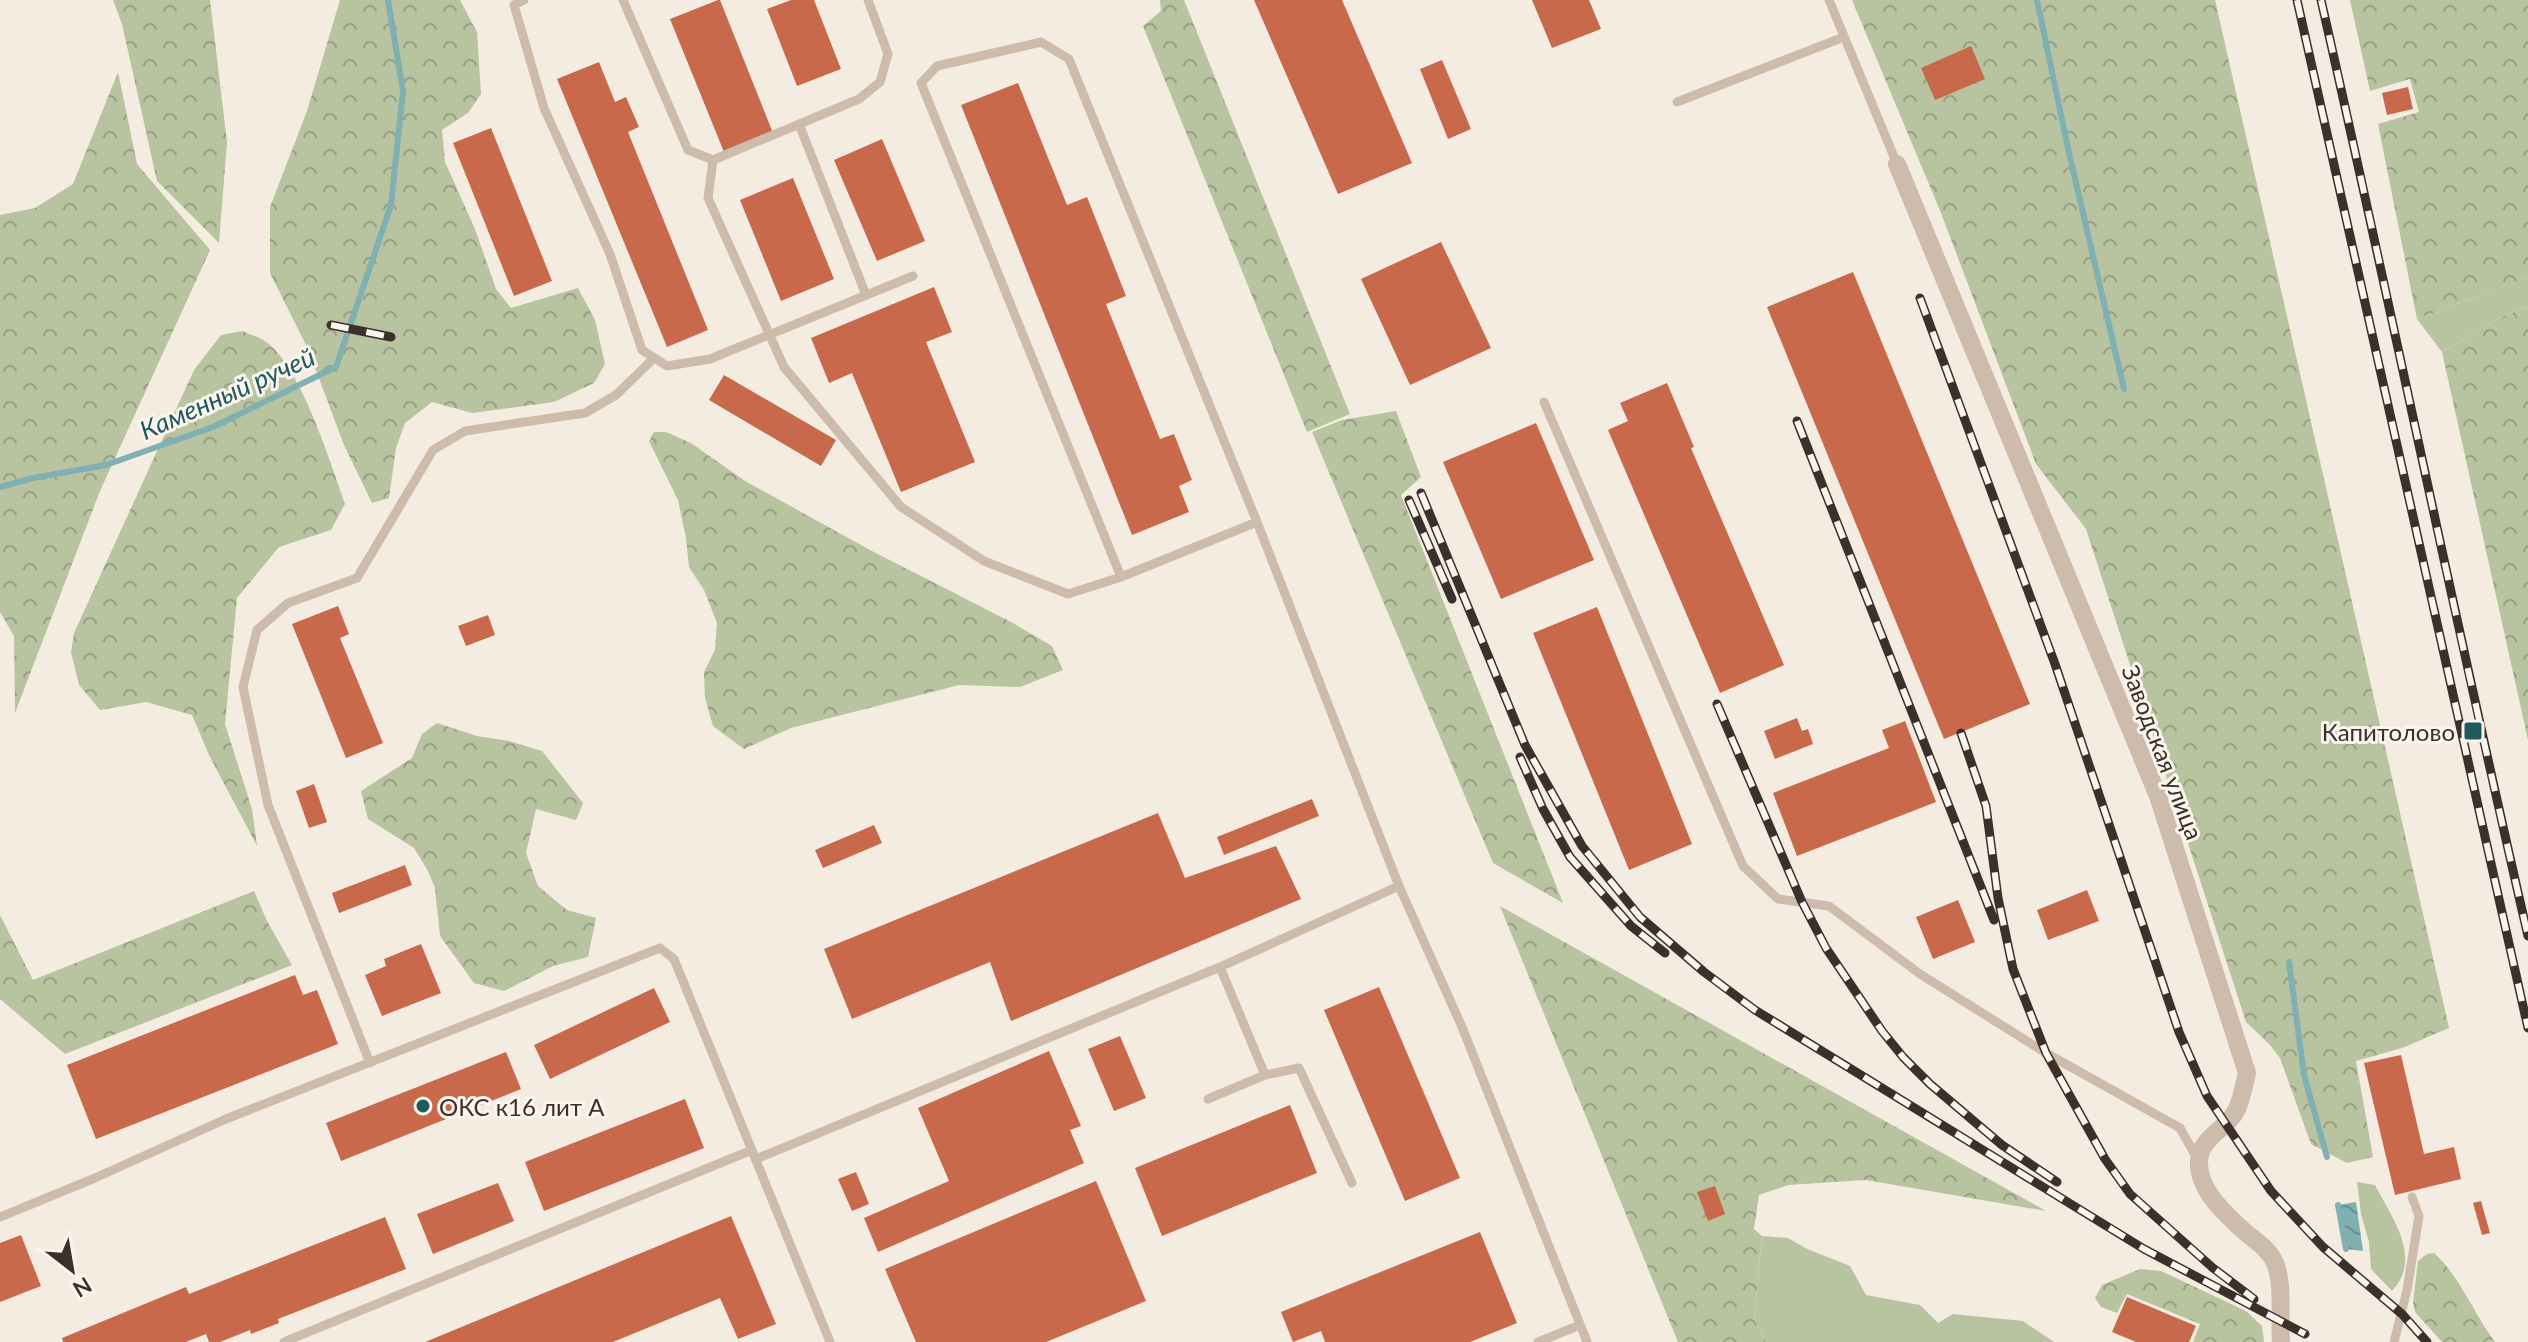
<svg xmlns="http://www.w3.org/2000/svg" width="2528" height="1342" font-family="Lato,sans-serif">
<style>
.grass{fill:#b8c4a0}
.forest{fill:url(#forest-crowns)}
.water{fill:url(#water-waves)}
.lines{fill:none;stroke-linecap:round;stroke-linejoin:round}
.stream{stroke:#7fb0b2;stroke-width:6}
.building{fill:#c8694b}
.service{stroke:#cdbbac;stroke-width:9}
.minor{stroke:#cdbbac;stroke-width:18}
.rail-casing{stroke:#3b302b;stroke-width:9}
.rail{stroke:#fbf5ee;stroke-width:6;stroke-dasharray:18;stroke-linecap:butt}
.poi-dot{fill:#1f5a5e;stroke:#fbf5ee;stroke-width:3}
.labels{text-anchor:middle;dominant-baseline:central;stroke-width:6;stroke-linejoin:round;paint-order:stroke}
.poi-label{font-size:24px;fill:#3b302b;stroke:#fbf5ee;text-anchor:end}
.street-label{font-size:24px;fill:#3b302b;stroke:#fbf5ee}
.water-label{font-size:26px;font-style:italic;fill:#1f5a5e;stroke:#fbf5ee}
</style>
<defs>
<pattern id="forest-crowns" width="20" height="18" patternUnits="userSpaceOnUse" patternTransform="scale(2)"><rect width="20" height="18" fill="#b8c4a0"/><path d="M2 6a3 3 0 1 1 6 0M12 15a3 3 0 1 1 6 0" fill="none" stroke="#97a083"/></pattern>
<pattern id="water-waves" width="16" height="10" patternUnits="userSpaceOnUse" patternTransform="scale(2)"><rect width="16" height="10" fill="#7fb0b2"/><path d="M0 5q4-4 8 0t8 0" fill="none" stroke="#699091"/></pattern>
</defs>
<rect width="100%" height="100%" fill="#f4ebe1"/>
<path class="grass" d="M 2528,277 L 2528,307 L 2501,317 L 2442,352 L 2417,319 Z
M 2357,1182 L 2375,1185 C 2392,1218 2423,1258 2392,1291 L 2371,1269 L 2369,1242 L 2361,1214 Z
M 1762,1236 L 1788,1238 L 1807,1249 L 1850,1266 L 1866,1295 L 1920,1305 L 1938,1323 L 1953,1314 L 2023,1321 L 2054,1342 L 1766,1342 L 1754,1319 Z"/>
<path class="forest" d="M 113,0 L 210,0 L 227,142 L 219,243 L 157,181 L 122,24 Z
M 340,0 L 460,0 L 477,32 L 481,94 L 468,113 L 442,130 L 445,162 L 475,229 L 496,289 L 511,308 L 578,288 L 595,320 L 605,364 L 594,383 L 554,402 L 472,413 L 432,402 L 405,423 L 396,448 L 389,498 L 372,503 L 344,445 L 308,349 L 270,273 L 270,207 L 307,111 Z
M 1160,0 L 1184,0 L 1350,414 L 1307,432 L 1143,26 L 1161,11 Z
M 1852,0 L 2215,0 L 2449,1028 L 2402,1048 L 2356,1061 L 2373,1157 L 2347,1163 L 2311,1144 L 2280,1058 L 2270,1045 L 2246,1022 L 2086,529 L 2036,464 L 1941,213 Z
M 2350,0 L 2528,0 L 2528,277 L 2417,319 L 2378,124 L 2419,112 L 2410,79 L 2370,91 Z
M 118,72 L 137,164 L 210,250 L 100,491 L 15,713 L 14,636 L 0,612 L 0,215 L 35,208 L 73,184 Z
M 2528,307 L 2528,740 L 2442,352 L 2501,317 Z
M 243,331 C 250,335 260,337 266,342 C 300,365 331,464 345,504 L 331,530 L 279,547 L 237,598 L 225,724 L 252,809 L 257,846 L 209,755 L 192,715 L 146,702 L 100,710 L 79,685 L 71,652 L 74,633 L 194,370 L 221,335 Z
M 1396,411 L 1421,477 L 1401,495 L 1563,903 L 1493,863 L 1312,432 L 1342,420 Z
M 654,432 L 666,432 L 691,443 L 745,481 L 872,551 L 1011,622 L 1052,646 L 1063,670 L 1020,687 L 959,685 L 791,728 L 744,749 L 713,726 L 705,698 L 704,672 L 715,650 L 717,623 L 704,590 L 689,567 L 686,538 L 678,500 L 649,441 Z
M 437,723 L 477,736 L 509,741 L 542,751 L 583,803 L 576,820 L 536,809 L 526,853 L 538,886 L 567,910 L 596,918 L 588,957 L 553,966 L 504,991 L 474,983 L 440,936 L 435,888 L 428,871 L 414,848 L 368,819 L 361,791 L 412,758 L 422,734 Z
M 254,891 L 267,921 L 292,965 L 65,1054 L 0,999 L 0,915 L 33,980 Z
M 1500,906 L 2046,1211 L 1866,1180 L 1788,1185 L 1759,1195 L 1754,1229 L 1762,1236 L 1754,1319 L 1766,1342 L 1678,1342 Z
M 2434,1253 C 2459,1275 2474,1314 2495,1342 L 2442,1342 L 2415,1312 L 2413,1302 L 2418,1261 L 2427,1254 Z
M 2140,1269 L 2161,1271 L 2246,1311 L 2262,1326 L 2264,1342 L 2193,1342 L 2200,1324 L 2127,1294 L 2117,1313 L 2101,1307 L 2095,1298 L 2102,1285 Z"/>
<path class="water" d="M 2356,1202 L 2363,1251 L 2346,1249 L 2338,1205 Z"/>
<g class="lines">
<path class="stream" d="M 2037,0 L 2069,153 L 2124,389
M 0,487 L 33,478 L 106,465 L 213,427 L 336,367 L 391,205 L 403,91 L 388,0
M 2289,962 L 2304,1075 L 2327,1157
M 2338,1205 L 2346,1249"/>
</g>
<path class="building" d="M 718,0 L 720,0 L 775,138 L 726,157 L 670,19 Z
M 791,0 L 814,0 L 841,69 L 797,86 L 767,9 Z
M 1254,0 L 1342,0 L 1412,163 L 1338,194 Z
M 1532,0 L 1589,0 L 1601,29 L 1552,48 Z
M 1971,46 L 1985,79 L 1935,100 L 1921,68 Z
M 1442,60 L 1471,129 L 1448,139 L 1420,69 Z
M 599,62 L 615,102 L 626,97 L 639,127 L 628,132 L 708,330 L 667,347 L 557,79 Z
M 1018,83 L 1067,205 L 1087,197 L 1126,296 L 1106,304 L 1160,439 L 1174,434 L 1192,480 L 1179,486 L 1189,512 L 1132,535 L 961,105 Z
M 2408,87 L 2413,109 L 2387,115 L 2382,93 Z
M 491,128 L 552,281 L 514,296 L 453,143 Z
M 882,139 L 925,241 L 877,261 L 834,160 Z
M 793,178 L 834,279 L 781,301 L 740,200 Z
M 1441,242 L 1491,348 L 1410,385 L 1361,279 Z
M 1853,272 L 2030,704 L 1944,739 L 1767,307 Z
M 934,287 L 952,332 L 926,342 L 975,462 L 901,492 L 852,373 L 829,383 L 811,338 Z
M 724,375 L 836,440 L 821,466 L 709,400 Z
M 1667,383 L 1694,447 L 1691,448 L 1784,665 L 1720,693 L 1608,430 L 1628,421 L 1620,403 Z
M 1536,423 L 1594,560 L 1501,599 L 1443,462 Z
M 338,606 L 349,634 L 340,638 L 383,743 L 346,758 L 292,624 Z
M 1597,607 L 1692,844 L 1629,870 L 1533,633 Z
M 488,615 L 495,635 L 466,646 L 458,626 Z
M 1797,718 L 1802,731 L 1808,729 L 1813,744 L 1775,759 L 1764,731 Z
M 1905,721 L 1936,802 L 1797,856 L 1773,793 L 1889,748 L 1882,730 Z
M 314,784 L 327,822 L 309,828 L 296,791 Z
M 1312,799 L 1319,816 L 1224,855 L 1217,837 Z
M 1158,813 L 1185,878 L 1276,846 L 1301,899 L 1011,1021 L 990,962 L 852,1019 L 824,949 Z
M 874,825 L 882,843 L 823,868 L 815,850 Z
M 405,865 L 412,885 L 339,913 L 332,893 Z
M 2087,890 L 2099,921 L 2048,940 L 2037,910 Z
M 1958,900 L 1975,942 L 1933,959 L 1916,917 Z
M 421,944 L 441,993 L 382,1016 L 365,975 L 386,966 L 384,959 Z
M 295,975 L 303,995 L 317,990 L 338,1044 L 96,1139 L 67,1065 Z
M 1379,987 L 1460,1178 L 1405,1201 L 1324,1010 Z
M 654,988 L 670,1022 L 550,1079 L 534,1045 Z
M 1120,1036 L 1146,1098 L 1114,1111 L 1088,1049 Z
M 1049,1051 L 1081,1126 L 1070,1130 L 1084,1163 L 878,1252 L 864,1218 L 949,1181 L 918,1108 Z
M 506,1052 L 521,1089 L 341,1161 L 326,1123 Z
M 2401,1055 L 2424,1154 L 2454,1147 L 2461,1179 L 2395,1195 L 2364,1063 Z
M 685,1099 L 704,1148 L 544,1211 L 525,1162 Z
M 1290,1105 L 1317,1173 L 1162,1236 L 1135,1168 Z
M 856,1172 L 869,1204 L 852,1211 L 838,1179 Z
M 1096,1181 L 1146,1301 L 1046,1342 L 916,1342 L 885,1269 Z
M 498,1183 L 514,1221 L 433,1254 L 417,1214 Z
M 1715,1186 L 1725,1214 L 1708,1221 L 1697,1192 Z
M 2481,1201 L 2490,1233 L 2482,1235 L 2473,1203 Z
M 731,1216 L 776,1324 L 738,1339 L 720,1298 L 613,1342 L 425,1342 Z
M 385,1217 L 406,1269 L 278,1319 L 279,1323 L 251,1334 L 250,1330 L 220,1342 L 209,1342 L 206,1334 L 186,1342 L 63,1342 L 62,1338 L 186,1287 L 189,1294 Z
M 1480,1232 L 1517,1323 L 1470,1342 L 1325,1342 L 1321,1331 L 1293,1342 L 1281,1312 Z
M 21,1235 L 41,1286 L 0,1302 L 0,1243 Z
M 2127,1297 L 2196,1326 L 2189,1342 L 2136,1342 L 2112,1332 Z"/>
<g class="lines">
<path class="service" d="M 524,0 L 514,5 L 544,108 L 610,254 L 642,350 L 667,366 L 710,359 L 913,276
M 623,0 L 688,150 L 713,160
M 868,0 L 888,54 L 880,82 L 859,99 L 713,160 L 708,198 L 784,367 L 901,507 L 984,561 L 1068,594 L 1121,577 L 1257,522
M 1829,0 L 1897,164
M 1677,102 L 1844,37
M 799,124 L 866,295
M 1544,402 L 1743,866 L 1778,899 L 1829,906 L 1920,974 L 2046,1053 L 2180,1128 L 2198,1160
M 1121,577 L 921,83 L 937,66 L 1041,42 L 1069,59 L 1257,522 L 1399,886 L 1462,1027 L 1587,1342
M 1220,967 L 1265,1075
M 370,1063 L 268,805 L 243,687 L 257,630 L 288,603 L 357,578 L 433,450 L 465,431 L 585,413 L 616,395 L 654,358
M 1208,1099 L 1265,1075 L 1299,1068 L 1352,1183
M 756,1159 L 1220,967 L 1399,886
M 0,1217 L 95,1178 L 226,1119 L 660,948 L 674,959 L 830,1342
M 284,1342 L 752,1150
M 1538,1342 L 1580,1325
M 2394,1342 L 2407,1290 L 2419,1216 L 2412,1197"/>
<path class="minor" d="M 1897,164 L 2158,796 L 2247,1073 C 2244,1085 2242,1098 2237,1109 C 2228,1129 2199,1137 2199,1162 C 2198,1190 2226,1215 2245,1232 C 2256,1241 2269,1249 2275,1263 C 2284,1284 2279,1319 2281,1342"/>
<g class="rail-casing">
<path id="rail" d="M 2297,0 L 2528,1028
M 2321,0 C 2392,312 2456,625 2528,936
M 1920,298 L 2055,664 L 2179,1032 L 2207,1096 L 2271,1191 L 2323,1247 L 2402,1314 L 2427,1342
M 331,325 L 391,337
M 1797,421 L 1994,920
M 1421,493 L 1525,745 L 1582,846 L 1640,917 L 1704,972 L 1755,1010 L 2144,1249 L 2305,1334
M 1409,500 L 1452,599
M 1717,704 L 1802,902 L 1826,948 L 1882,1031 L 1903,1057 L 1930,1084 L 2002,1145 L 2057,1182
M 1961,733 L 1986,806 L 1998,898 L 2013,969 L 2046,1053 L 2105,1159 L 2130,1194 L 2213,1268 L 2254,1299
M 1520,757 L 1543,809 L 1570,857 L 1631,926 L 1665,953"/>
</g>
<use href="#rail" class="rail"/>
</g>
<g class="poi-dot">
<rect x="2463" y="721" width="20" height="20" rx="4"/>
<circle cx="423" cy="1106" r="8"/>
</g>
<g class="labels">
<g class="poi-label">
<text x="2455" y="731">Капитолово</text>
<text x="439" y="1106" text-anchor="start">ОКС к16 лит А</text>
</g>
<g class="street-label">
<text transform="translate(2163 752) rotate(69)">Заводская улица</text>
</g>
<g class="water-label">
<text transform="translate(227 393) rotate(-24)">Каменный ручей</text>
</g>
</g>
<g transform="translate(72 1270) rotate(149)" stroke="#fbf5ee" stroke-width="6" paint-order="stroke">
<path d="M0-6L14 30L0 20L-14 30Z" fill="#3b302b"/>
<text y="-12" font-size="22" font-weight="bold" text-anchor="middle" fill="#3b302b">N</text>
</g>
</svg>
